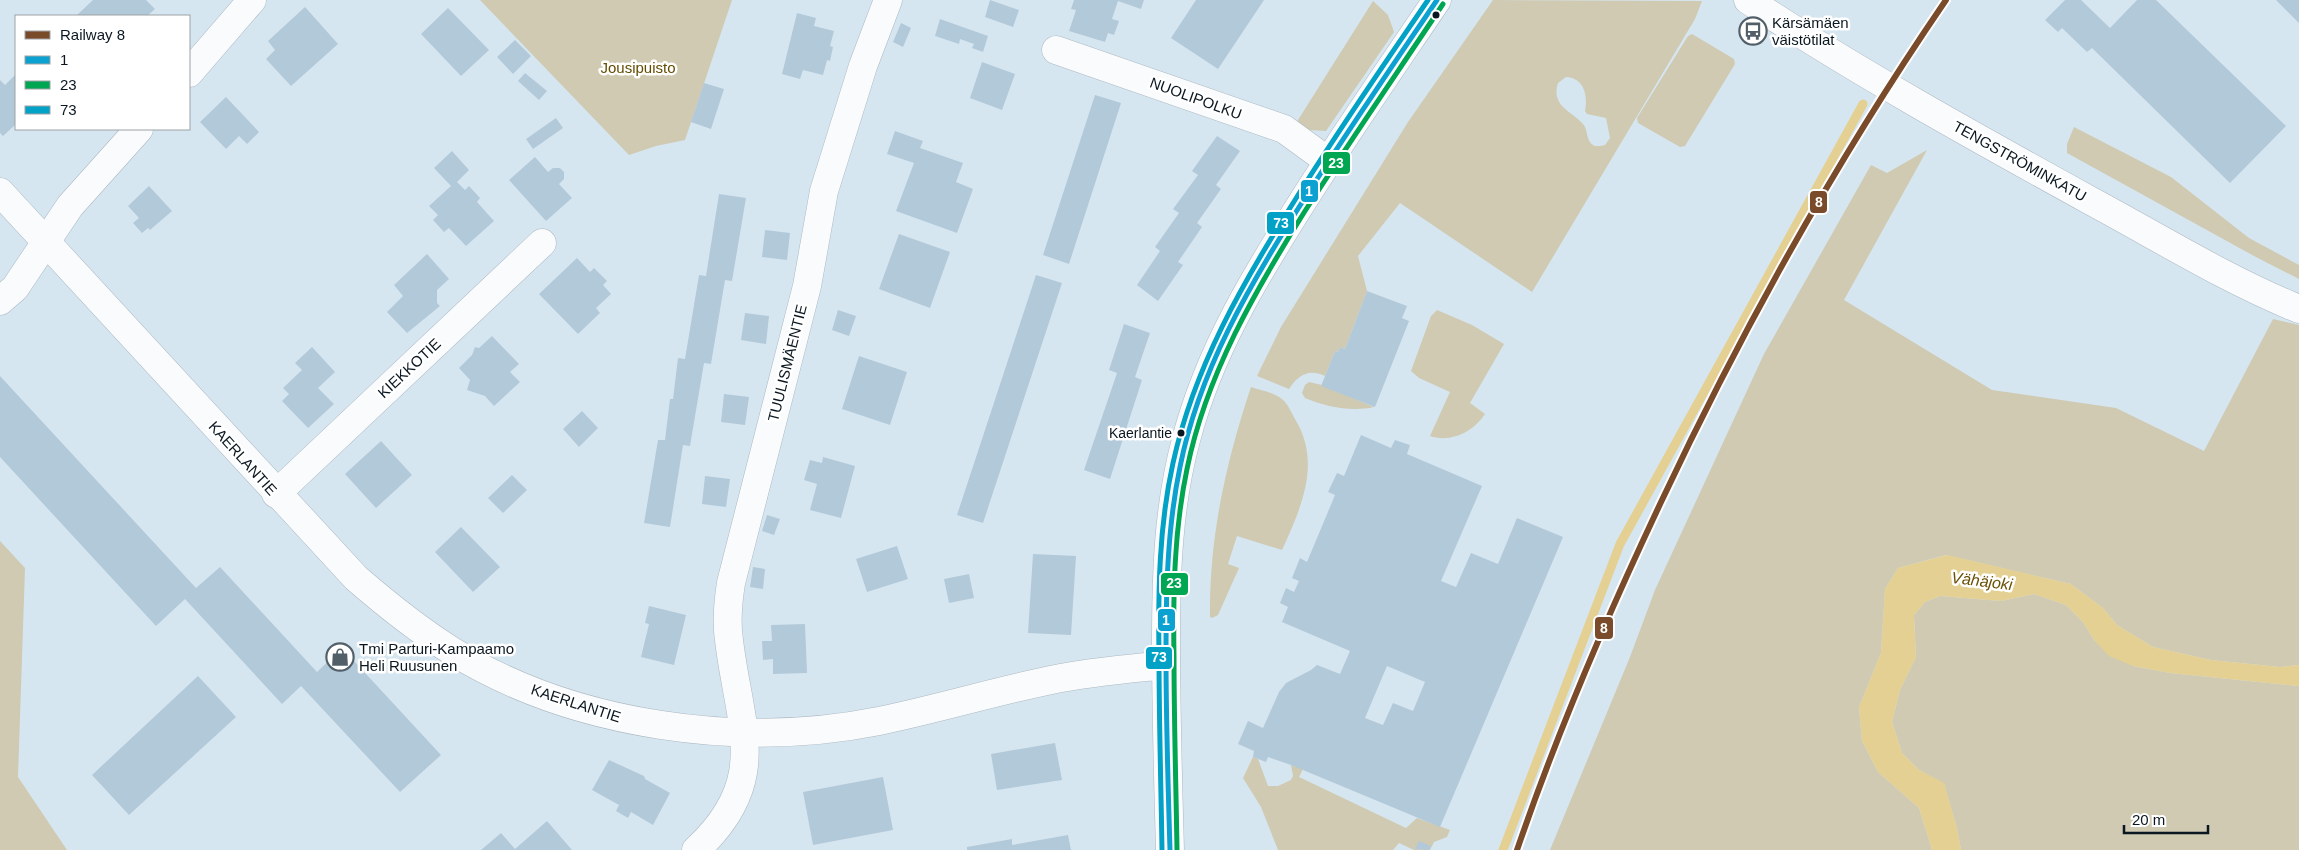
<svg xmlns="http://www.w3.org/2000/svg" width="2299" height="850" font-family="Arial,sans-serif">
<style>
.green{fill:#cfcab1;fill-rule:evenodd}
.water{fill:#e4d092}
.lines{fill:none;stroke-linecap:round;stroke-linejoin:round}
.stream{stroke:#e4d092;stroke-width:9}
.building{fill:#b2c9d9;fill-rule:evenodd}
.minor-casing{stroke:#acb8c1;stroke-width:29}
.tertiary-casing{stroke:#acb8c1;stroke-width:29}
.minor{stroke:#f9fbfd;stroke-width:28}
.tertiary{stroke:#f9fbfd;stroke-width:28}
.bus-1-casing{stroke:#fff;stroke-width:9}
.bus-2-casing{stroke:#fff;stroke-width:9}
.bus-3-casing{stroke:#fff;stroke-width:9}
.bus-1{stroke:#0ba2d1;stroke-width:5}
.bus-2{stroke:#00a651;stroke-width:5}
.bus-3{stroke:#01a2c5;stroke-width:5}
.rail-1-casing{stroke:#fff;stroke-width:10}
.rail-1{stroke:#7a4b2a;stroke-width:6}
.bus-dot{fill:#0b1720;stroke:#fff;stroke-width:2}
.labels{text-anchor:middle;dominant-baseline:central;stroke-width:5;stroke-linejoin:round;paint-order:stroke}
.bus-label{font-size:14px;fill:#0b1720;stroke:#fff;text-anchor:end}
.poi-label{font-size:15px;fill:#0b1720;stroke:#fff;text-anchor:start}
.park-label{font-size:15px;fill:#634c00;stroke:#fff}
.street-label{font-size:15px;fill:#0b1720;stroke:#fff}
.water-label{font-size:16px;font-style:italic;fill:#695106;stroke:#fff}
.line-badge{stroke:#fff;stroke-width:2}
.badge-label{font-size:14px;text-anchor:middle;font-weight:bold;fill:#fff}
</style>
<rect width="100%" height="100%" fill="#d6e6f0"/>
<path class="green" d="M 480,0 L 732,0 L 685,140 L 656,146 L 629,155 Z
M 1493,0 L 1702,1 L 1695,19 L 1532,292 L 1400,203 L 1358,256 L 1367,291 L 1345,349 L 1340,347 L 1338,352 L 1335,351 L 1325,376 C 1309,368 1298,375 1289,389 L 1257,376 L 1281,327 L 1408,122 ZM 1566,77 C 1584,78 1588,95 1585,111 L 1587,114 L 1606,118 L 1610,138 L 1605,145 C 1601,146 1596,147 1593,145 C 1586,141 1588,129 1583,124 C 1570,110 1551,106 1558,83 Z
M 1373,1 L 1388,15 L 1394,32 L 1326,131 L 1309,130 L 1298,123 L 1298,120 Z
M 1692,34 L 1734,59 L 1735,64 L 1685,146 L 1680,147 L 1638,123 L 1637,118 L 1688,36 Z
M 2074,127 L 2171,177 L 2249,238 L 2299,265 L 2299,279 L 2254,256 L 2067,153 L 2067,144 Z
M 1927,150 L 1844,300 L 1992,390 L 2116,408 L 2204,451 L 2273,319 L 2299,325 L 2299,665 L 2280,667 L 2211,660 L 2153,647 L 2117,625 L 2103,608 L 2071,584 L 1946,555 L 1898,568 L 1885,589 L 1881,653 L 1859,707 L 1862,741 L 1878,772 L 1919,808 L 1932,850 L 1550,850 L 1630,657 L 1655,590 L 1764,354 L 1871,165 L 1887,173 Z
M 1437,310 L 1472,325 L 1504,344 L 1470,403 L 1485,414 C 1473,432 1451,443 1430,436 L 1450,392 L 1419,378 L 1411,371 L 1431,316 Z
M 1309,382 L 1322,385 L 1374,407 C 1352,412 1326,407 1305,398 L 1302,393 L 1305,385 Z
M 1251,387 C 1260,390 1276,393 1283,400 C 1288,404 1292,414 1295,419 C 1322,463 1301,508 1282,550 L 1237,536 L 1228,564 L 1239,568 L 1218,615 L 1212,618 L 1210,617 C 1209,537 1226,462 1251,387 Z
M 0,541 L 25,568 L 18,777 L 67,850 L 0,850 Z
M 2034,594 L 2066,605 L 2083,622 L 2094,640 L 2133,666 L 2170,673 L 2299,686 L 2299,850 L 1961,850 L 1957,828 L 1944,784 L 1919,770 L 1902,753 L 1892,722 L 1900,690 L 1916,657 L 1914,615 L 1925,602 L 1940,596 L 2001,601 Z
M 1253,757 L 1258,759 L 1268,786 L 1278,786 L 1291,780 L 1293,776 L 1291,765 L 1303,769 L 1299,777 L 1406,828 L 1417,818 L 1450,830 L 1447,837 L 1434,842 L 1430,850 L 1414,850 L 1399,843 L 1393,850 L 1278,850 L 1261,807 L 1243,778 Z"/>
<path class="water" d="M 1947,555 L 2071,584 L 2103,608 L 2117,625 L 2153,647 L 2211,660 L 2280,667 L 2299,665 L 2299,686 L 2170,673 L 2133,666 L 2109,656 L 2094,640 L 2083,622 L 2066,605 L 2034,594 L 2001,601 L 1940,596 L 1925,602 L 1914,615 L 1916,657 L 1900,690 L 1892,722 L 1902,753 L 1919,770 L 1944,783 L 1957,828 L 1961,850 L 1932,850 L 1919,808 L 1878,772 L 1862,741 L 1859,707 L 1881,653 L 1885,589 L 1898,568 Z"/>
<g class="lines">
<path class="stream" d="M 1503,850 L 1620,544 L 1863,104"/>
</g>
<path class="building" d="M 93,0 L 146,0 L 155,9 L 147,16 L 76,16 Z
M 990,0 L 1019,10 L 1013,27 L 985,17 Z
M 1074,0 L 1144,0 L 1141,9 L 1118,1 L 1112,19 L 1119,21 L 1114,35 L 1108,33 L 1105,42 L 1069,31 L 1076,10 L 1071,9 Z
M 1196,0 L 1264,0 L 1218,69 L 1171,38 Z
M 2065,0 L 2081,0 L 2110,28 L 2137,0 L 2156,0 L 2286,126 L 2230,183 L 2092,48 L 2087,52 L 2062,28 L 2058,32 L 2045,20 Z
M 2276,0 L 2299,0 L 2299,23 Z
M 305,7 L 338,44 L 291,86 L 266,59 L 275,50 L 268,41 Z
M 448,8 L 489,50 L 461,76 L 421,34 Z
M 797,13 L 816,18 L 814,26 L 834,31 L 830,46 L 833,47 L 830,61 L 827,60 L 823,75 L 803,70 L 800,79 L 782,74 Z
M 940,19 L 988,36 L 983,52 L 972,48 L 974,44 L 960,39 L 959,44 L 935,36 Z
M 901,23 L 911,28 L 903,47 L 893,42 Z
M 515,40 L 531,56 L 513,74 L 497,57 Z
M 982,62 L 1015,74 L 1002,110 L 970,98 Z
M 525,73 L 547,91 L 539,100 L 518,81 Z
M 16,74 L 16,124 L 3,136 L 0,133 L 0,80 L 5,85 Z
M 704,83 L 724,89 L 711,129 L 691,122 Z
M 1095,95 L 1121,103 L 1069,264 L 1043,255 Z
M 226,97 L 259,132 L 247,144 L 239,136 L 226,149 L 200,122 Z
M 556,118 L 563,128 L 533,149 L 526,139 Z
M 895,131 L 923,141 L 920,148 L 963,163 L 956,182 L 973,189 L 957,233 L 896,211 L 914,163 L 887,154 Z
M 1217,136 L 1240,151 L 1216,185 L 1221,189 L 1197,223 L 1202,227 L 1178,262 L 1183,265 L 1158,301 L 1137,285 L 1160,251 L 1155,247 L 1179,213 L 1173,209 L 1198,175 L 1192,171 Z
M 452,151 L 469,170 L 457,182 L 465,190 L 469,186 L 480,198 L 477,202 L 494,221 L 466,246 L 449,228 L 444,232 L 433,220 L 438,215 L 429,206 L 451,186 L 434,168 Z
M 535,157 L 548,172 L 553,168 L 560,168 L 564,172 L 564,179 L 559,184 L 572,198 L 546,221 L 509,180 Z
M 149,186 L 172,211 L 150,230 L 148,228 L 142,233 L 133,223 L 139,218 L 128,206 Z
M 719,194 L 746,198 L 732,281 L 725,280 L 711,364 L 704,363 L 690,446 L 683,445 L 670,527 L 644,523 L 658,440 L 665,440 L 670,399 L 673,399 L 678,358 L 685,359 L 699,275 L 706,276 Z
M 765,230 L 790,233 L 787,260 L 762,257 Z
M 899,234 L 950,252 L 930,308 L 879,289 Z
M 427,254 L 449,279 L 437,290 L 437,303 L 440,306 L 407,333 L 387,312 L 403,296 L 394,285 Z
M 577,258 L 590,272 L 594,268 L 607,281 L 603,285 L 611,294 L 596,308 L 600,313 L 578,334 L 539,294 Z
M 1036,275 L 1062,283 L 983,523 L 957,515 Z
M 1367,291 L 1407,306 L 1402,318 L 1409,321 L 1375,407 L 1321,386 L 1335,351 L 1338,352 L 1340,347 L 1345,349 Z
M 838,310 L 856,316 L 849,336 L 832,330 Z
M 745,313 L 769,316 L 766,344 L 741,340 Z
M 1124,324 L 1150,333 L 1135,377 L 1142,380 L 1110,479 L 1084,470 L 1117,373 L 1109,370 Z
M 492,336 L 519,364 L 510,372 L 520,382 L 494,406 L 485,396 L 467,390 L 470,380 L 459,368 L 472,355 L 475,347 L 479,348 Z
M 312,347 L 335,372 L 318,388 L 334,404 L 308,428 L 282,401 L 289,394 L 283,388 L 302,370 L 295,363 Z
M 859,356 L 907,372 L 890,425 L 842,409 Z
M 0,376 L 196,588 L 220,567 L 317,672 L 342,648 L 441,755 L 400,792 L 301,686 L 282,704 L 185,599 L 156,626 L 0,457 Z
M 724,394 L 749,397 L 745,425 L 721,422 Z
M 582,411 L 598,428 L 579,447 L 563,429 Z
M 1361,435 L 1391,448 L 1395,440 L 1410,445 L 1407,454 L 1482,486 L 1441,581 L 1456,587 L 1471,553 L 1498,564 L 1517,518 L 1563,537 L 1440,827 L 1291,765 L 1268,757 L 1266,762 L 1253,757 L 1254,751 L 1238,744 L 1248,721 L 1263,728 L 1279,692 L 1286,683 L 1311,670 L 1317,665 L 1340,674 L 1350,651 L 1282,622 L 1288,607 L 1280,603 L 1286,588 L 1294,592 L 1299,581 L 1292,578 L 1300,558 L 1307,562 L 1335,495 L 1328,492 L 1337,473 L 1344,476 ZM 1387,666 L 1425,682 L 1413,711 L 1393,703 L 1383,725 L 1365,718 Z
M 381,441 L 412,475 L 376,508 L 345,474 Z
M 823,457 L 855,466 L 841,518 L 810,510 L 817,484 L 804,480 L 810,460 L 822,463 Z
M 512,475 L 527,490 L 503,513 L 488,498 Z
M 705,476 L 730,479 L 726,507 L 702,504 Z
M 767,515 L 780,519 L 774,535 L 762,531 Z
M 461,527 L 500,567 L 473,592 L 435,552 Z
M 897,546 L 908,579 L 867,592 L 856,559 Z
M 1033,554 L 1076,556 L 1071,635 L 1028,633 Z
M 753,567 L 765,569 L 763,589 L 750,587 Z
M 969,574 L 974,598 L 949,603 L 944,579 Z
M 649,606 L 686,615 L 674,665 L 641,657 L 649,624 L 645,623 Z
M 805,624 L 807,673 L 773,674 L 773,659 L 763,660 L 762,641 L 772,641 L 771,625 Z
M 198,676 L 236,717 L 129,815 L 92,775 Z
M 1055,743 L 1062,780 L 997,790 L 991,754 Z
M 609,760 L 644,776 L 645,779 L 670,793 L 653,825 L 631,812 L 628,818 L 616,811 L 619,805 L 592,790 Z
M 883,777 L 893,830 L 813,845 L 803,792 Z
M 547,821 L 572,850 L 481,850 L 501,833 L 515,849 Z
M 1068,835 L 1071,850 L 967,850 L 967,847 L 1012,839 L 1012,845 Z
M 1419,841 L 1431,846 L 1429,850 L 1415,849 Z"/>
<g class="lines">
<g class="minor-casing">
<path id="minor" d="M 1748,0 C 1859,73 1975,137 2091,201 C 2160,238 2227,280 2299,309
M 1056,50 L 1284,129 L 1328,161
M 189,73 L 252,0
M 0,301 L 15,288 L 70,206 L 139,129
M 276,494 L 542,243
M 696,850 C 772,780 739,726 729,640 C 726,621 728,602 731,583 L 807,286 L 824,191 L 863,66 L 888,0"/>
</g>
<g class="tertiary-casing">
<path id="tertiary" d="M 0,192 L 356,578 C 386,604 417,629 452,651 C 573,726 740,749 879,721 C 937,709 993,692 1051,680 C 1089,672 1127,669 1166,665
M 1170,850 C 1168,781 1166,711 1166,642 C 1166,574 1168,506 1186,440 C 1209,351 1257,273 1306,196 C 1348,130 1393,65 1437,0"/>
</g>
<use href="#minor" class="minor"/>
<use href="#tertiary" class="tertiary"/>
<g class="bus-1-casing">
<path id="bus-1" d="M 1170,850 C 1168,785 1166,721 1166,656 C 1166,593 1167,529 1180,467 C 1199,371 1249,286 1301,204 C 1345,135 1391,68 1437,0"/>
</g>
<g class="bus-2-casing">
<path id="bus-2" d="M 1177,850 C 1176,785 1174,721 1174,657 C 1173,594 1174,531 1187,469 C 1206,375 1255,291 1305,211 C 1350,141 1397,73 1443,4"/>
</g>
<g class="bus-3-casing">
<path id="bus-3" d="M 1162,850 C 1161,785 1159,721 1159,656 C 1158,591 1159,526 1173,463 C 1194,367 1243,282 1295,200 C 1337,132 1383,66 1428,0"/>
</g>
<use href="#bus-1" class="bus-1"/>
<use href="#bus-2" class="bus-2"/>
<use href="#bus-3" class="bus-3"/>
<g class="rail-1-casing">
<path id="rail-1" d="M 1517,850 C 1558,730 1608,614 1662,500 C 1744,326 1837,159 1946,0"/>
</g>
<use href="#rail-1" class="rail-1"/>
</g>
<defs>
<g id="bus-ring" transform="scale(1.4375)"><circle r="9.5" fill="#fff" stroke="#525f69" stroke-width="1.5"/><path d="M-5-6H5V4H4V6H2V4H-2V6H-4V4H-5ZM-3.5-4V0h7V-4ZM-3.5 1.2v1.5H-2V1.2ZM2 1.2v1.5H3.5V1.2Z" fill="#525f69"/></g>
<g id="shop-ring" transform="scale(1.4375)"><circle r="9.5" fill="#fff" stroke="#525f69" stroke-width="1.5"/><path d="M-5-2.5h2.3a2.7 3.5 0 0 1 5.4 0H5L5.5 6h-11ZM-1.5-2.5h3a1.5 2.3 0 0 0-3 0Z" fill="#525f69"/></g>
</defs>
<g fill-rule="evenodd">
<use href="#bus-ring" x="1753" y="31"/>
<use href="#shop-ring" x="340" y="657"/>
</g>
<g class="bus-dot">
<circle cx="1436" cy="15" r="4.5"/>
<circle cx="1181" cy="433" r="4.5"/>
</g>
<g class="labels">
<g class="bus-label">
<text x="1172" y="433">Kaerlantie</text>
</g>
<g class="poi-label">
<text x="1772" y="22">Kärsämäen<tspan x="1772" dy="17">väistötilat</tspan></text>
<text x="359" y="648">Tmi Parturi-Kampaamo<tspan x="359" dy="17">Heli Ruusunen</tspan></text>
</g>
<g class="park-label">
<text x="638" y="67">Jousipuisto</text>
</g>
<g class="street-label">
<text transform="translate(1196 98) rotate(20)">NUOLIPOLKU</text>
<text transform="translate(2020 161) rotate(29)">TENGSTRÖMINKATU</text>
<text transform="translate(787 363) rotate(-76)">TUULISMÄENTIE</text>
<text transform="translate(409 368) rotate(-43)">KIEKKOTIE</text>
<text transform="translate(243 458) rotate(48)">KAERLANTIE</text>
<text transform="translate(576 703) rotate(18)">KAERLANTIE</text>
</g>
<g class="water-label">
<text transform="translate(1982 581) rotate(7)">Vähäjoki</text>
</g>
</g>
<g class="line-badge">
<rect x="1322" y="151" width="29" height="24" rx="5" fill="#00a651"/>
<rect x="1300" y="179" width="19" height="24" rx="5" fill="#0ba2d1"/>
<rect x="1809" y="190" width="19" height="24" rx="5" fill="#7a4b2a"/>
<rect x="1266" y="211" width="29" height="24" rx="5" fill="#01a2c5"/>
<rect x="1160" y="572" width="29" height="24" rx="5" fill="#00a651"/>
<rect x="1157" y="608" width="19" height="24" rx="5" fill="#0ba2d1"/>
<rect x="1594" y="616" width="20" height="24" rx="5" fill="#7a4b2a"/>
<rect x="1145" y="646" width="28" height="24" rx="5" fill="#01a2c5"/>
</g>
<g class="badge-label">
<text x="1336" y="168">23</text>
<text x="1309" y="196">1</text>
<text x="1819" y="207">8</text>
<text x="1281" y="228">73</text>
<text x="1174" y="588">23</text>
<text x="1166" y="625">1</text>
<text x="1604" y="633">8</text>
<text x="1159" y="662">73</text>
</g>
<rect x="15" y="15" width="175" height="115" fill="#ffffff" stroke="#9da2a6"/>
<rect x="25" y="31" width="25" height="8" fill="#7a4b2a" stroke="#9da2a6"/>
<text x="60" y="40" font-size="15" fill="#0b1720">Railway 8</text>
<rect x="25" y="56" width="25" height="8" fill="#0ba2d1" stroke="#9da2a6"/>
<text x="60" y="65" font-size="15" fill="#0b1720">1</text>
<rect x="25" y="81" width="25" height="8" fill="#00a651" stroke="#9da2a6"/>
<text x="60" y="90" font-size="15" fill="#0b1720">23</text>
<rect x="25" y="106" width="25" height="8" fill="#01a2c5" stroke="#9da2a6"/>
<text x="60" y="115" font-size="15" fill="#0b1720">73</text>
<path d="M2124 825v8h84v-8" fill="none" stroke="#0b1720" stroke-width="2.5"/>
<text x="2132" y="825" font-size="15" fill="#0b1720" stroke="#ffffff" stroke-width="4" paint-order="stroke">20 m</text>
</svg>
